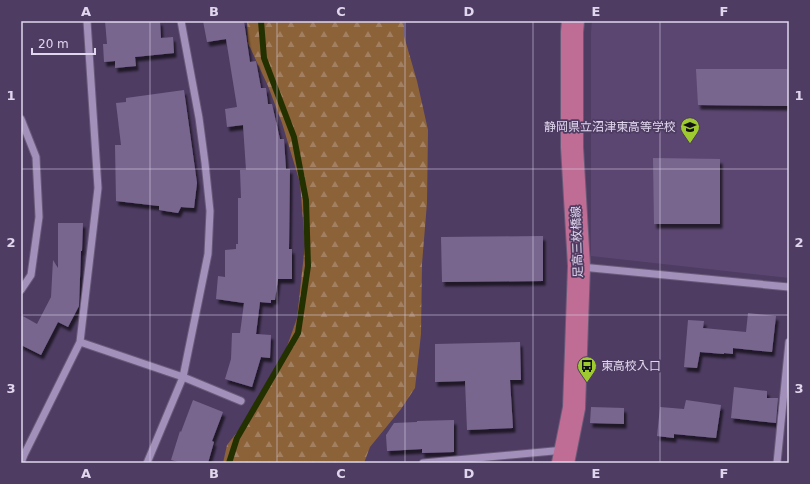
<svg xmlns="http://www.w3.org/2000/svg" width="810" height="484" font-family="'DejaVu Sans','Noto Sans JP',sans-serif">
<style>
.built{fill:#5b4671}
.forest{fill:url(#forest-firs)}
.lines{fill:none;stroke-linecap:round;stroke-linejoin:round}
.stream{stroke:#233101;stroke-width:6}
.building{fill:#79668f;filter:url(#shadow)}
.minor-casing{stroke:#685978;stroke-width:9}
.major-casing{stroke:#685978;stroke-width:24}
.minor{stroke:#a28fba;stroke-width:7}
.major{stroke:#bf6d94;stroke-width:22}
.grid{fill:none;stroke:#e0d6ed;stroke-width:1;stroke-opacity:0.55}
.labels{text-anchor:middle;dominant-baseline:central;stroke-width:3.5;stroke-linejoin:round;paint-order:stroke}
.poi-label{font-size:12px;fill:#e0d6ed;stroke:#4e3c62;text-anchor:end}
.street-label{font-size:12px;fill:#e0d6ed;stroke:#4e3c62}
.neatline{fill:none;stroke:#e0d6ed;stroke-width:1.5}
.grid-label{font-size:13px;text-anchor:middle;font-weight:bold;fill:#e0d6ed}
</style>
<defs>
<pattern id="forest-firs" width="22" height="20" patternUnits="userSpaceOnUse"><rect width="22" height="20" fill="#8c6239"/><path d="M5 1l3.5 6h-7zM16 11l3.5 6h-7z" fill="#a17f60"/></pattern>
<filter id="shadow"><feDropShadow dx="2.5" dy="4.5" stdDeviation="1" flood-color="#0009"/></filter>
</defs>
<rect width="100%" height="100%" fill="#4e3c62"/>
<path class="built" d="M 592,21 L 789,21 L 789,278 L 591,256 L 591,32 Z"/>
<path class="forest" d="M 247,21 L 404,21 L 404,36 L 417,81 L 428,130 L 427,203 L 422,264 L 421,334 L 415,388 L 401,409 L 370,447 L 364,463 L 223,463 L 227,445 L 250,416 L 277,375 L 297,318 L 305,245 L 300,183 L 282,123 L 268,86 L 248,43 Z"/>
<g class="lines">
<path class="stream" d="M 229,463 L 237,438 L 298,333 L 308,266 L 306,200 L 294,137 L 264,58 L 261,21"/>
</g>
<path class="building" d="M 105,21 L 160,21 L 161,38 L 173,37 L 174,53 L 135,57 L 136,66 L 115,68 L 115,61 L 104,62 L 103,44 L 107,44 Z
M 203,21 L 244,21 L 250,62 L 256,61 L 261,88 L 266,88 L 268,104 L 272,104 L 280,139 L 284,139 L 286,169 L 290,169 L 289,249 L 292,249 L 292,279 L 278,279 L 275,300 L 271,300 L 271,303 L 260,302 L 256,334 L 271,335 L 270,358 L 261,357 L 252,387 L 225,379 L 231,359 L 232,333 L 240,333 L 244,303 L 216,299 L 218,276 L 225,277 L 225,250 L 236,249 L 236,244 L 238,244 L 238,198 L 241,198 L 240,170 L 246,170 L 243,125 L 227,127 L 225,109 L 237,107 L 226,39 L 207,42 Z
M 696,69 L 789,69 L 789,106 L 698,105 Z
M 184,90 L 197,183 L 194,208 L 181,207 L 178,213 L 159,210 L 159,206 L 116,201 L 115,145 L 121,145 L 116,103 L 126,102 L 126,98 Z
M 653,158 L 720,159 L 720,224 L 654,224 Z
M 58,223 L 83,223 L 82,251 L 81,251 L 79,306 L 68,327 L 58,322 L 41,355 L 21,345 L 21,315 L 37,324 L 51,297 L 53,260 L 58,268 Z
M 543,236 L 543,281 L 442,282 L 441,237 Z
M 748,313 L 776,316 L 772,352 L 733,348 L 733,354 L 724,353 L 724,354 L 700,352 L 697,368 L 684,367 L 688,320 L 704,321 L 703,328 L 746,332 Z
M 520,342 L 521,380 L 510,380 L 513,428 L 467,430 L 465,381 L 435,382 L 435,344 Z
M 734,387 L 767,391 L 767,398 L 778,398 L 776,423 L 731,418 Z
M 193,400 L 223,412 L 212,441 L 214,442 L 208,463 L 182,463 L 171,460 L 180,431 L 181,432 Z
M 686,400 L 721,405 L 716,438 L 674,434 L 674,438 L 657,436 L 660,407 L 684,409 Z
M 591,407 L 624,408 L 624,424 L 590,423 Z
M 454,420 L 454,452 L 422,453 L 422,449 L 387,451 L 386,435 L 394,423 L 417,422 L 417,421 Z"/>
<g class="lines">
<g class="minor-casing">
<path id="minor" d="M 21,119 L 36,157 L 39,217 L 31,275 L 21,290
M 581,267 L 789,287
M 80,342 L 183,377 L 241,401
M 21,463 L 24,455 L 80,342 L 98,188 L 87,21
M 147,463 L 183,377 L 208,254 L 210,211 L 205,163 L 199,118 L 181,21
M 423,463 L 564,450
M 777,463 L 789,342"/>
</g>
<g class="major-casing">
<path id="major" d="M 563,463 L 574,408 L 579,266 L 572,147 L 572,32 L 573,21"/>
</g>
<use href="#minor" class="minor"/>
<use href="#major" class="major"/>
</g>
<path class="grid" d="M 150,21 L 150,463M 277,21 L 277,463M 405,21 L 405,463M 533,21 L 533,463M 660,21 L 660,463M 21,169 L 789,169M 21,315 L 789,315"/>
<defs>
<g id="school-pin" transform="scale(1)"><path d="M0 17L-7.5 6A9.5 9.5 0 1 1 7.5 6Z" fill="#9eca2f" stroke="#4e3c62"/><path d="M0-5L7-2L0 1L-7-2ZM-4 1L0 2.5L4 1V4Q0 6-4 4Z" fill="#111"/></g>
<g id="bus-pin" transform="scale(1)"><path d="M0 17L-7.5 6A9.5 9.5 0 1 1 7.5 6Z" fill="#9eca2f" stroke="#4e3c62"/><path d="M-5-6H5V4H4V6H2V4H-2V6H-4V4H-5ZM-3.5-4V0h7V-4ZM-3.5 1.2v1.5H-2V1.2ZM2 1.2v1.5H3.5V1.2Z" fill="#111"/></g>
</defs>
<g fill-rule="evenodd">
<use href="#school-pin" x="690" y="127"/>
<use href="#bus-pin" x="587" y="366"/>
</g>
<g class="labels">
<g class="poi-label">
<text x="676" y="127">静岡県立沼津東高等学校</text>
<text x="601" y="366" text-anchor="start">東高校入口</text>
</g>
<g class="street-label">
<text transform="translate(577 242) rotate(-92)">足高三枚橋線</text>
</g>
</g>
<rect width="810" height="484" fill="none" stroke="#4e3c62" stroke-width="44"/>
<path d="M32 48v6h63v-6" fill="none" stroke="#e0d6ed" stroke-width="2"/>
<text x="38" y="48" font-size="12" fill="#e0d6ed" stroke="#4e3c62" stroke-width="3" paint-order="stroke">20 m</text>
<rect x="22" y="22" width="766" height="440" class="neatline"/>
<g class="grid-label">
<text x="86" y="16">A</text>
<text x="214" y="16">B</text>
<text x="341" y="16">C</text>
<text x="469" y="16">D</text>
<text x="596" y="16">E</text>
<text x="724" y="16">F</text>
<text x="11" y="100">1</text>
<text x="799" y="100">1</text>
<text x="11" y="247">2</text>
<text x="799" y="247">2</text>
<text x="11" y="393">3</text>
<text x="799" y="393">3</text>
<text x="86" y="478">A</text>
<text x="214" y="478">B</text>
<text x="341" y="478">C</text>
<text x="469" y="478">D</text>
<text x="596" y="478">E</text>
<text x="724" y="478">F</text>
</g>
</svg>
